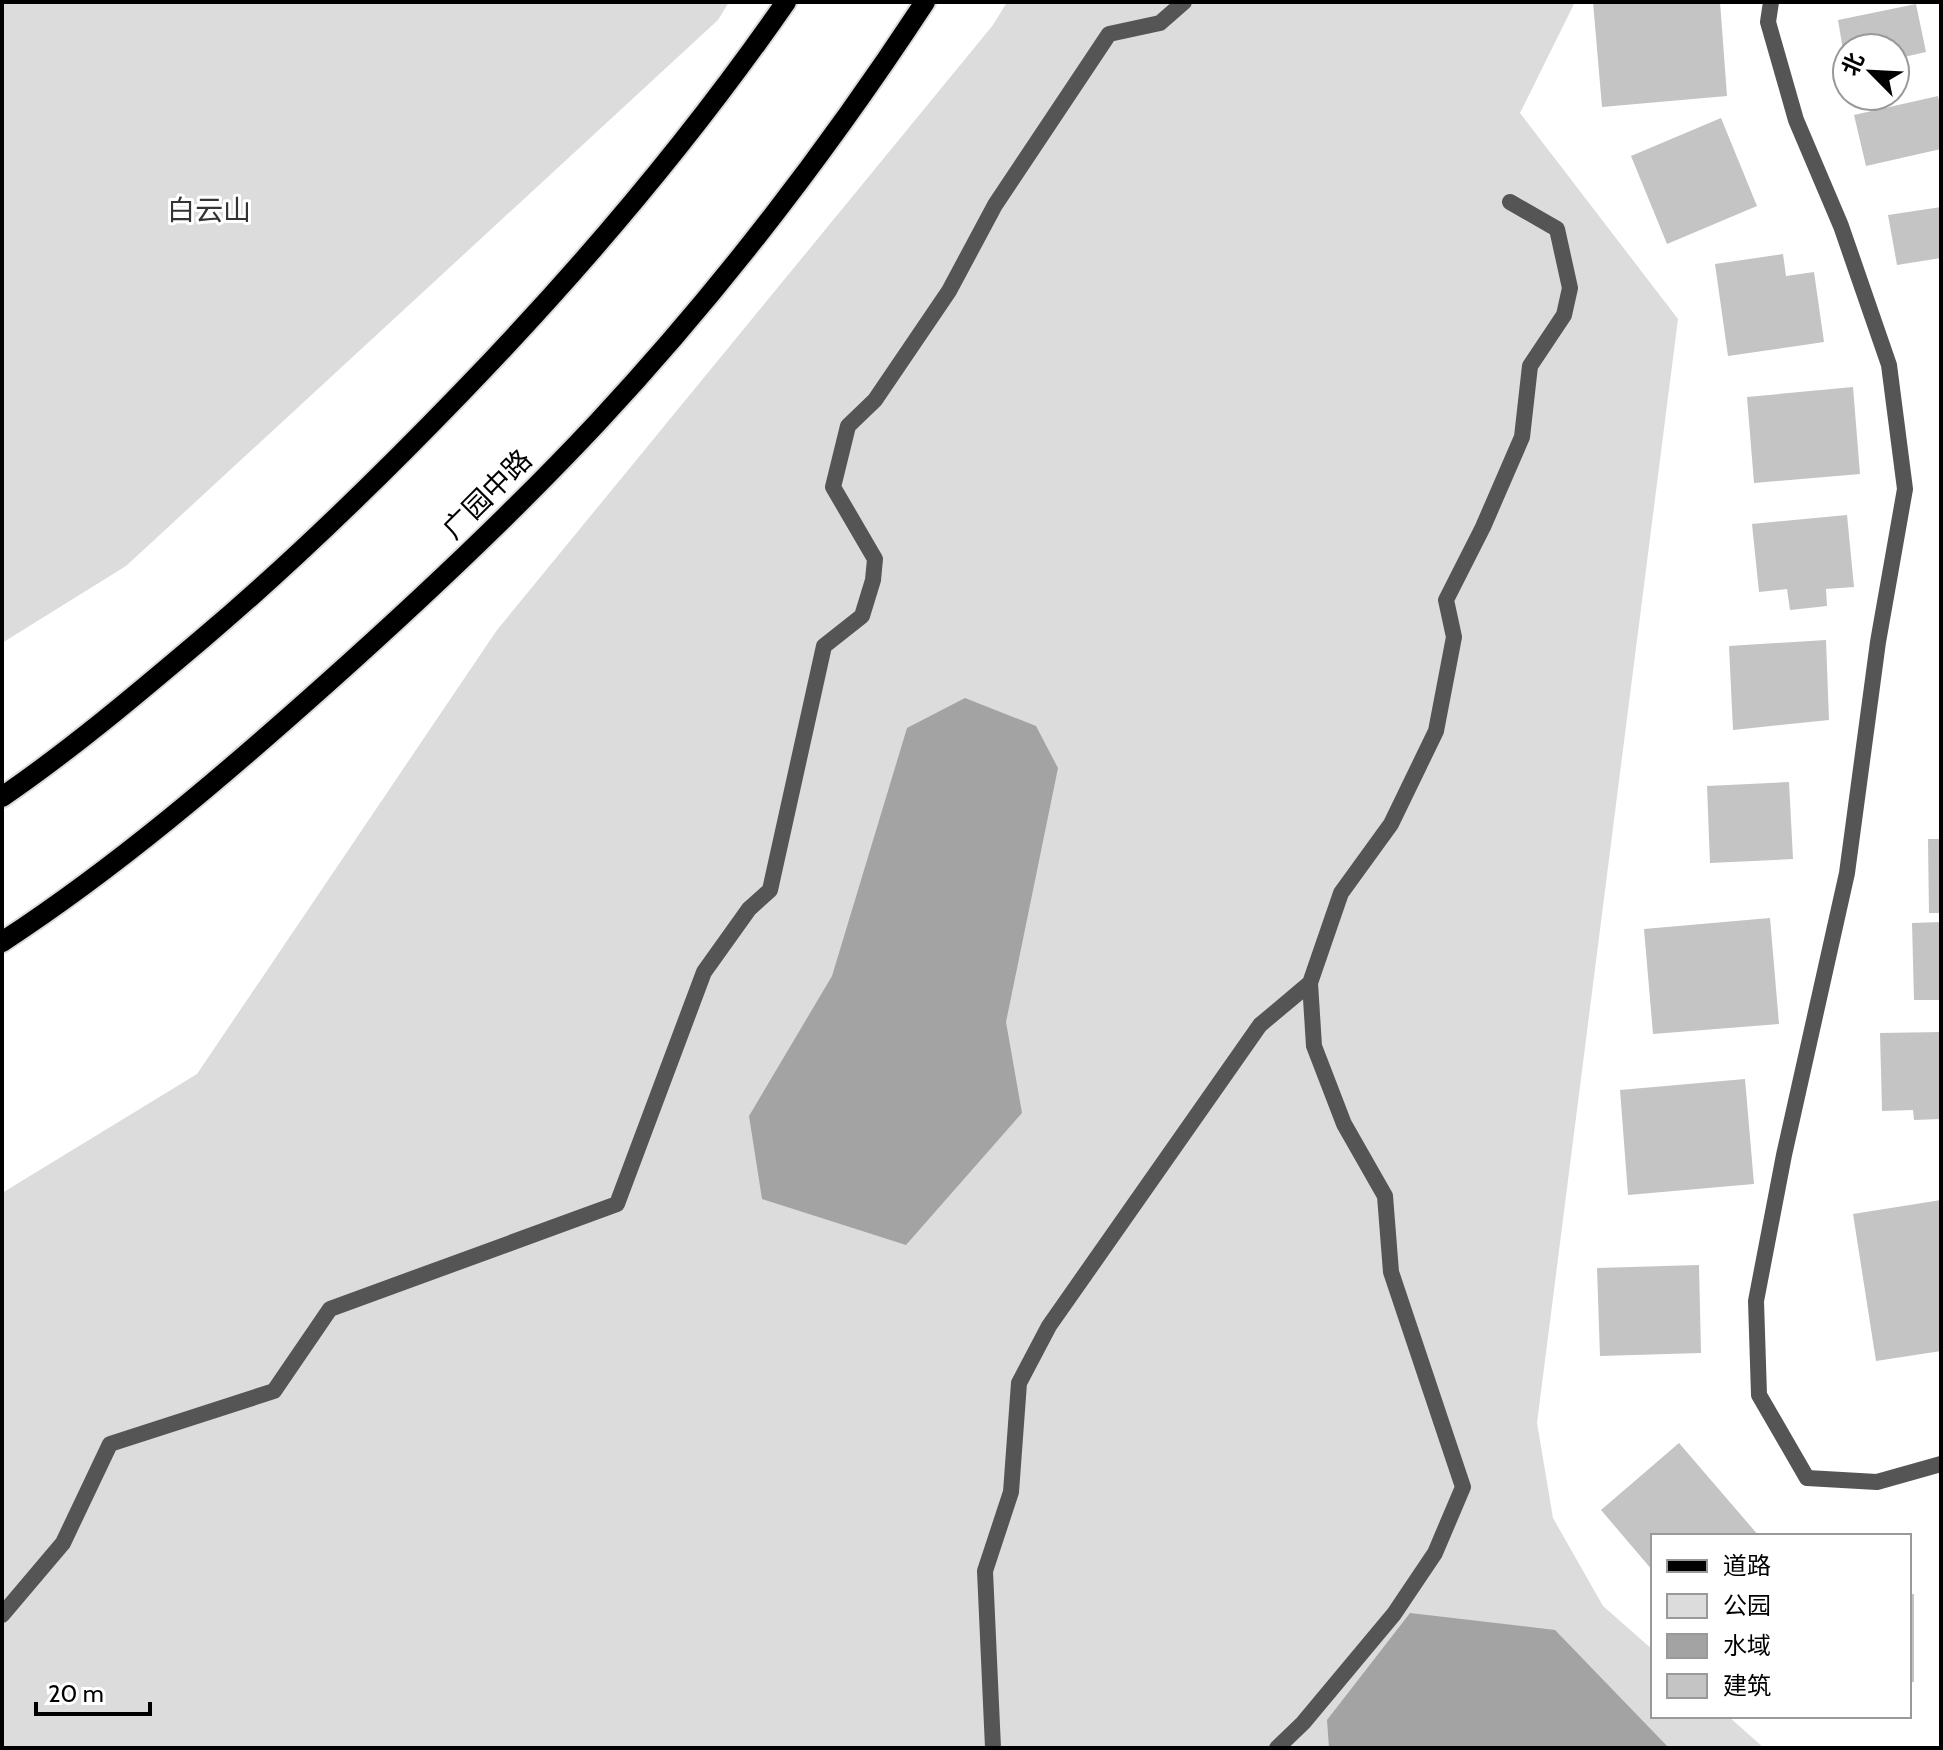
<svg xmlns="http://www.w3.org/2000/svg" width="1943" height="1750" font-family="Cabin,'Noto Sans SC',sans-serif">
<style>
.green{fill:#dcdcdc}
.water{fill:#a3a3a3}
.building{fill:#c4c4c4}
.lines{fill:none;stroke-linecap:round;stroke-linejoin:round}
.primary-casing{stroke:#dbdbdb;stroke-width:24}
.lane{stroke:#555;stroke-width:16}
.primary{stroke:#000;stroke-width:20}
.labels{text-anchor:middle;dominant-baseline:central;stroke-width:6;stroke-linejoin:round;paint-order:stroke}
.park-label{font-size:28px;fill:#333;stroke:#fff}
.street-label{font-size:28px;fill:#000;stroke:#fff}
</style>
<rect width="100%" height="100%" fill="#fff"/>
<path class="green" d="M 2,2 L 729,2 L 718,20 L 126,566 L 2,643 Z
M 1007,2 L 1575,2 L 1520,113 L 1678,319 L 1537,1423 L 1553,1518 L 1603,1606 L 1653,1650 L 1653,1716 L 1728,1716 L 1764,1748 L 2,1748 L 2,1193 L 197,1074 L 497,630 L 993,25 Z"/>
<path class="water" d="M 965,698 L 1036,726 L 1058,768 L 1006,1022 L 1022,1113 L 906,1245 L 762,1199 L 749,1116 L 832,976 L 907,728 Z
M 1410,1613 L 1555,1630 L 1669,1748 L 1329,1748 L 1327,1720 Z"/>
<path class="building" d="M 1593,2 L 1720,2 L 1727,96 L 1602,107 Z
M 1916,4 L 1926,52 L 1895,59 L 1895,48 L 1847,48 L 1845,62 L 1838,20 Z
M 1938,96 L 1941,109 L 1941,149 L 1866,166 L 1854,115 Z
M 1721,118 L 1757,206 L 1667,244 L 1631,156 Z
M 1941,207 L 1941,258 L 1897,265 L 1888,215 Z
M 1783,254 L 1786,276 L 1814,272 L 1824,342 L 1728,356 L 1715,264 Z
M 1853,387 L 1860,474 L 1754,483 L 1747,397 Z
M 1847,515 L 1854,587 L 1826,589 L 1827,606 L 1790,610 L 1787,589 L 1759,592 L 1752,524 Z
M 1826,640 L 1829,720 L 1733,730 L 1729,646 Z
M 1789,782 L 1793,859 L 1710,863 L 1707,786 Z
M 1928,839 L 1941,839 L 1941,913 L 1929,913 Z
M 1770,918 L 1779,1024 L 1653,1034 L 1644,929 Z
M 1941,922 L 1941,1000 L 1914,1000 L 1912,923 Z
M 1941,1032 L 1941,1119 L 1914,1120 L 1913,1110 L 1882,1111 L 1880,1033 Z
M 1745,1079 L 1754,1184 L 1628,1195 L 1620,1090 Z
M 1941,1200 L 1941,1351 L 1876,1361 L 1853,1214 Z
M 1699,1265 L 1701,1353 L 1600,1356 L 1597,1268 Z
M 1679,1443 L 1759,1536 L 1653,1536 L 1653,1571 L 1601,1510 Z
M 1909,1594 L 1914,1594 L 1914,1682 L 1909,1682 Z"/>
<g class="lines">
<g class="primary-casing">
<path id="primary" d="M 2,797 C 72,749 137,694 202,639 C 293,562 378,479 461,393 C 579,271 689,142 786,2
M 2,942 C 117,867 223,776 325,685 C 419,601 512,514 598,422 C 719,292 828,150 925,2"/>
</g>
<path class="lane" d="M 1771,2 L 1768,22 L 1796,120 L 1841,226 L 1889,365 L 1905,489 L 1878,642 L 1847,873 L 1784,1155 L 1756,1301 L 1759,1395 L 1807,1478 L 1877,1482 L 1941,1464
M 2,1615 L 63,1543 L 110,1444 L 274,1391 L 330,1309 L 617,1204 L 704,972 L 749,909 L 770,890 L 824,646 L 862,616 L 873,580 L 875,559 L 833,487 L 848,426 L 875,400 L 949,291 L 995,205 L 1109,34 L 1160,23 L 1184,2
M 993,1748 L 985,1571 L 1011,1492 L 1019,1383 L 1049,1326 L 1260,1025 L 1310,983 L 1341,893 L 1391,824 L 1436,731 L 1454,637 L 1446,600 L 1483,527 L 1522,437 L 1530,366 L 1564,315 L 1570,288 L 1557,229 L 1510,202
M 1277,1748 L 1303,1723 L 1394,1614 L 1435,1553 L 1463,1487 L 1391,1272 L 1385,1196 L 1344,1124 L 1314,1046 L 1310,983"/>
<use href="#primary" class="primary"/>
</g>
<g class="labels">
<g class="park-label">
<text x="209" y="210">白云山</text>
</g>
<g class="street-label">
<text transform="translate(487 494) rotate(-45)">广园中路</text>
</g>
</g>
<rect width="1943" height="1750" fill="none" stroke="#000000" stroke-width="8"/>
<rect x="1651" y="1534" width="260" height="184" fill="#ffffff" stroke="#999999" stroke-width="2"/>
<rect x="1667" y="1560" width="40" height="12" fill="#000000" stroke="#999999" stroke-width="2"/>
<text x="1723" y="1574" font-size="24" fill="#000000">道路</text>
<rect x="1667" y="1594" width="40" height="24" fill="#dcdcdc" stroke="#999999" stroke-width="2"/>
<text x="1723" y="1614" font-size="24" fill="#000000">公园</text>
<rect x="1667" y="1634" width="40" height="24" fill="#a3a3a3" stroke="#999999" stroke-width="2"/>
<text x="1723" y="1654" font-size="24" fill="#000000">水域</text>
<rect x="1667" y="1674" width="40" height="24" fill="#c4c4c4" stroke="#999999" stroke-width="2"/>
<text x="1723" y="1694" font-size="24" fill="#000000">建筑</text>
<g transform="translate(1871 72) rotate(294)"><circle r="38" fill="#ffffff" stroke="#999999" stroke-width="2"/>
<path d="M0-6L14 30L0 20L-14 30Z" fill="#000000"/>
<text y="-12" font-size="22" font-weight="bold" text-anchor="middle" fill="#000000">北</text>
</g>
<path d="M36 1702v12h114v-12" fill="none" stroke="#000000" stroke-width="4"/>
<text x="48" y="1702" font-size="24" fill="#000000" stroke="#ffffff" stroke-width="6" paint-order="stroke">20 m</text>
</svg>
